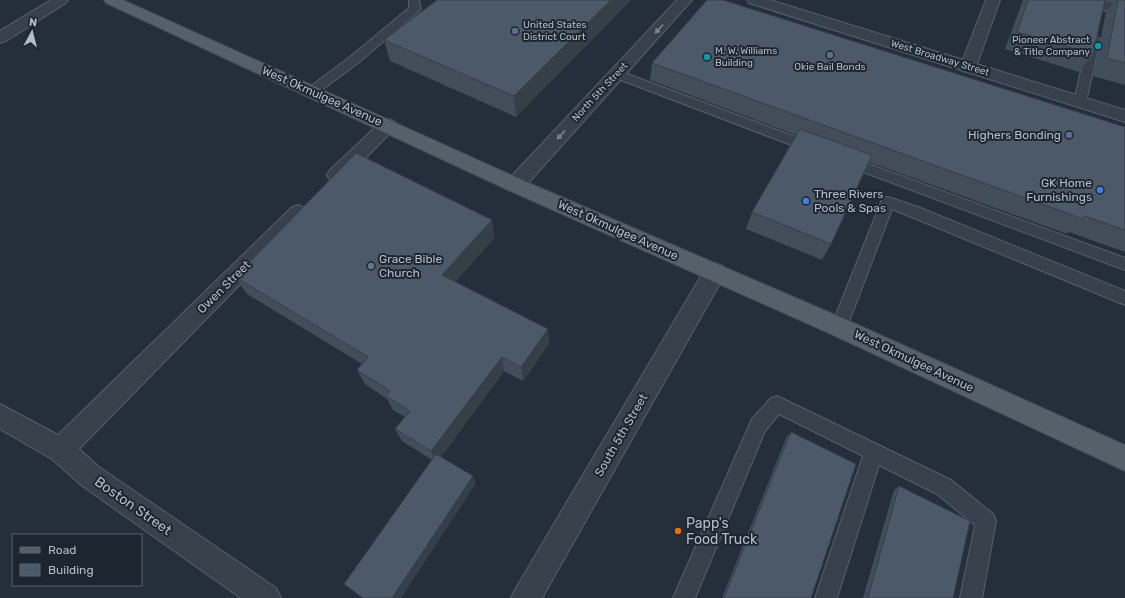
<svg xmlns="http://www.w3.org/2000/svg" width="1125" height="598" font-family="Rubik,sans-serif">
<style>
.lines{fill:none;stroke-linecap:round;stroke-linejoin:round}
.service-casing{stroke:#565f69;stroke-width:2}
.pedestrian-casing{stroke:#565f69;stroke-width:2}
.minor-casing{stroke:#565f69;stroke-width:2}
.tertiary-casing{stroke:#565f69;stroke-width:2}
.primary-casing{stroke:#414a54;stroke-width:2}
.service{fill:#38414b;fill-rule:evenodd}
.pedestrian{fill:#38414b;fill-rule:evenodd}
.minor{fill:#38414b;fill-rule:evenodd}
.tertiary{fill:#38414b;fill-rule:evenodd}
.primary{fill:#56606b;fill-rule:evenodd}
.wall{fill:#414d59}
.shaded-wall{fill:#353f48}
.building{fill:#4c5a67;stroke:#353f48}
.oneway{fill:#7c858f}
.service-dot{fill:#5c6f8a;stroke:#1d2630;stroke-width:1.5}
.culture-dot{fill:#0f9aa8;stroke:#1d2630;stroke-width:1.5}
.shop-dot{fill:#3f7fe0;stroke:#1d2630;stroke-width:1.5}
.worship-dot{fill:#6b7280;stroke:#1d2630;stroke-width:1.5}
.food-dot{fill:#e8710a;stroke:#1d2630;stroke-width:1.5}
.labels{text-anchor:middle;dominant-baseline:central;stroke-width:4;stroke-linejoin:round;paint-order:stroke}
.far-poi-label{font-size:10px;fill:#b3bcc7;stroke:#1d2630;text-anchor:start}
.far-street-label{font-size:10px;fill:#b3bcc7;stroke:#1d2630}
.street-label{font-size:12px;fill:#b3bcc7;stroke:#1d2630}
.poi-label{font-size:12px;fill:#b3bcc7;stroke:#1d2630;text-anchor:end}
.near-street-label{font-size:14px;fill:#b3bcc7;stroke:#1d2630}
.near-poi-label{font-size:14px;fill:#b3bcc7;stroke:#1d2630;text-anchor:start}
</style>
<rect width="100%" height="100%" fill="#242f3b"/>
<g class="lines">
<g class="service-casing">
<path id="service" d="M 409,0 L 419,0 L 421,9 L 419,11 L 358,63 L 315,95 L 307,95 L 305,92 L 307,89 L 350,57 L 409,8 Z
M 1094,36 L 1100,39 L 1086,102 L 1084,105 L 1076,105 L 1074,102 L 1088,39 Z
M 617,70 L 817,145 L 819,148 L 817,151 L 807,151 L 613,77 L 611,74 L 613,71 Z
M 847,156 L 1125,258 L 1125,270 L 842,164 L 840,161 L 842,158 Z
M 888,197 L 918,207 L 1125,291 L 1125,305 L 892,209 L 847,327 L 845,332 L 839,334 L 833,332 L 831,327 L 881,202 L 883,198 Z
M 777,396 L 951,480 L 993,514 L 996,521 L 982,598 L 960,598 L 975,525 L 937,494 L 879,465 L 837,598 L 815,598 L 863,456 L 779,414 L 765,431 L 695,598 L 673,598 L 752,419 L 771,398 Z"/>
</g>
<g class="pedestrian-casing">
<path id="pedestrian" d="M 677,0 L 692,0 L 522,190 L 515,192 L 508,190 L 505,185 L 508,180 Z"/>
</g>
<g class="minor-casing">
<path id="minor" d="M 51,0 L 68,0 L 66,3 L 6,41 L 0,43 L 0,31 Z
M 986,0 L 1000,0 L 976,67 L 974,71 L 968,72 L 962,71 L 960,67 Z
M 1077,0 L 1101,0 L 1125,6 L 1125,16 L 1079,3 Z
M 388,119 L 394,121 L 397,125 L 394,129 L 344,180 L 337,182 L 330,180 L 327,175 L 330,170 L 382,121 Z
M 298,205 L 305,208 L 308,213 L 305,218 L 79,449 L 99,467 L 276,588 L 281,598 L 241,598 L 81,485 L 52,459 L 0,429 L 0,404 L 58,435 L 291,208 Z
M 715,263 L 723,266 L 726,272 L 723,278 L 542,598 L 511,598 L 516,588 L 707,266 Z"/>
</g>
<g class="tertiary-casing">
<path id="tertiary" d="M 747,0 L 770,0 L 1125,110 L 1125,122 L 749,3 Z"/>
</g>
<g class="primary-casing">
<path id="primary" d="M 104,0 L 123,0 L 522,180 L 847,320 L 1125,445 L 1125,471 L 831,334 L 508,190 L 106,3 Z"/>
</g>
<use href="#service" class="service"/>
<use href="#pedestrian" class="pedestrian"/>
<use href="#minor" class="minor"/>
<use href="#tertiary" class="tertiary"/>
<use href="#primary" class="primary"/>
</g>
<path class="wall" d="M 437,0 L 631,0 L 516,117 L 390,61 L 384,40 Z
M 1023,0 L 1105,0 L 1093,54 L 1079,72 L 1005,49 Z
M 1107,0 L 1125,0 L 1125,85 L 1093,76 L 1106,12 L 1114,2 Z
M 652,63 L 1125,127 L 1125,252 L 1069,232 L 1067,234 L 869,162 L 831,244 L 822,260 L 746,229 L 752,212 L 796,135 L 650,80 Z
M 492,220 L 494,238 L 455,282 L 548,329 L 549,344 L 523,381 L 504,371 L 441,457 L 476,483 L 401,598 L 363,598 L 432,460 L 402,441 L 395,429 L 405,417 L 393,410 L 387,399 L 365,384 L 357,370 L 362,364 L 247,294 L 235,277 Z
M 791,432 L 811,598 L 722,598 L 787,436 Z
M 899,486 L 953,598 L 863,598 L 894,490 Z"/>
<path class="shaded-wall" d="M 611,0 L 631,0 L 516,117 L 514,96 Z
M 492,220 L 494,238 L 446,291 L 442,275 Z
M 548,329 L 549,344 L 523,381 L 521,367 Z
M 502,357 L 504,371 L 437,463 L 431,451 Z
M 473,476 L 476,483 L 401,598 L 392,598 Z"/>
<path class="building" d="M 437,0 L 611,0 L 514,96 L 384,40 Z
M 707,0 L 723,0 L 1125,127 L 1125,230 L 1084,216 L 1083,219 L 652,63 Z
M 1028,0 L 1105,0 L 1093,54 L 1017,32 Z
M 1118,0 L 1125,0 L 1125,63 L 1107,58 Z
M 800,129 L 872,155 L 831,244 L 752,212 Z
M 356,153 L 492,220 L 442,275 L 548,329 L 521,367 L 502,357 L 431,451 L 395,429 L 410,411 L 386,396 L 390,391 L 357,370 L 368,357 L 235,277 Z
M 791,432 L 856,464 L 811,598 L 724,598 Z
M 436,454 L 473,476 L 392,598 L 363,598 L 344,584 Z
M 899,486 L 970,521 L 953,598 L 868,598 Z"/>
<defs><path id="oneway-solid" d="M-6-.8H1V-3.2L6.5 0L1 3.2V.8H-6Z"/></defs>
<g class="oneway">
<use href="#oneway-solid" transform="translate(659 29) rotate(133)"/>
<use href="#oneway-solid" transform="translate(561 135) rotate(133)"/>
</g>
<g class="service-dot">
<circle cx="515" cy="31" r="4"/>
<circle cx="830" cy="55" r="4"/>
<circle cx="1069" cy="135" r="4"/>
</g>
<g class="culture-dot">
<circle cx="1098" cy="46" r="4"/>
<circle cx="707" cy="57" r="4"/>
</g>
<g class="shop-dot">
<circle cx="1100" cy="190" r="4"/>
<circle cx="806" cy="201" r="4"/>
</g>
<circle class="worship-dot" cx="371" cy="266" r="4"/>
<circle class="food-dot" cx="678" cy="531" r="4"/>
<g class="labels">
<g class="far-poi-label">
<text x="523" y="25">United States<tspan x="523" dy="12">District Court</tspan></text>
<text x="1090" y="40" text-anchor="end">Pioneer Abstract<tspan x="1090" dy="12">&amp; Title Company</tspan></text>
<text x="715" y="51">M. W. Williams<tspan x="715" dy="12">Building</tspan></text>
<text x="830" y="67" text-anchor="middle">Okie Bail Bonds</text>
</g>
<g class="far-street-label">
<text transform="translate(940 58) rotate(17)">West Broadway Street</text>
<text transform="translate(600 92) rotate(-47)">North 5th Street</text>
</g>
<g class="street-label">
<text transform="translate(322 96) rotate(24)">West Okmulgee Avenue</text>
<text transform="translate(618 230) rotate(24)">West Okmulgee Avenue</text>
<text transform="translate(224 287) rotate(-45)">Owen Street</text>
<text transform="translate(914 361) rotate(25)">West Okmulgee Avenue</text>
<text transform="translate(621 435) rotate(-60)">South 5th Street</text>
</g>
<g class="poi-label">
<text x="1061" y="135">Highers Bonding</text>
<text x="1092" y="183">GK Home<tspan x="1092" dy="14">Furnishings</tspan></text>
<text x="814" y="194" text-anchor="start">Three Rivers<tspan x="814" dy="14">Pools &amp; Spas</tspan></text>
<text x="379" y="259" text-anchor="start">Grace Bible<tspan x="379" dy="14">Church</tspan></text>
</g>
<g class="near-street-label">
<text transform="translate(133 506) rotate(35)">Boston Street</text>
</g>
<g class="near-poi-label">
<text x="686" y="523">Papp's<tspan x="686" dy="16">Food Truck</tspan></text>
</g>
</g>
<rect x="12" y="534" width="130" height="52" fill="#1d2630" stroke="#59626c"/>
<rect x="20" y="547" width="20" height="6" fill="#56606b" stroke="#59626c"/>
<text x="48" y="554" font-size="12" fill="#b3bcc7">Road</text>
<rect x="20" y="564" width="20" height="12" fill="#4c5a67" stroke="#59626c"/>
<text x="48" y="574" font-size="12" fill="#b3bcc7">Building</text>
<g transform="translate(32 32) rotate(7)" stroke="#1d2630" stroke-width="3" paint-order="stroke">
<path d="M0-3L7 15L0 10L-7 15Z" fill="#b3bcc7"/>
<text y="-6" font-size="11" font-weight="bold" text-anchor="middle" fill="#b3bcc7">N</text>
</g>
</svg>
